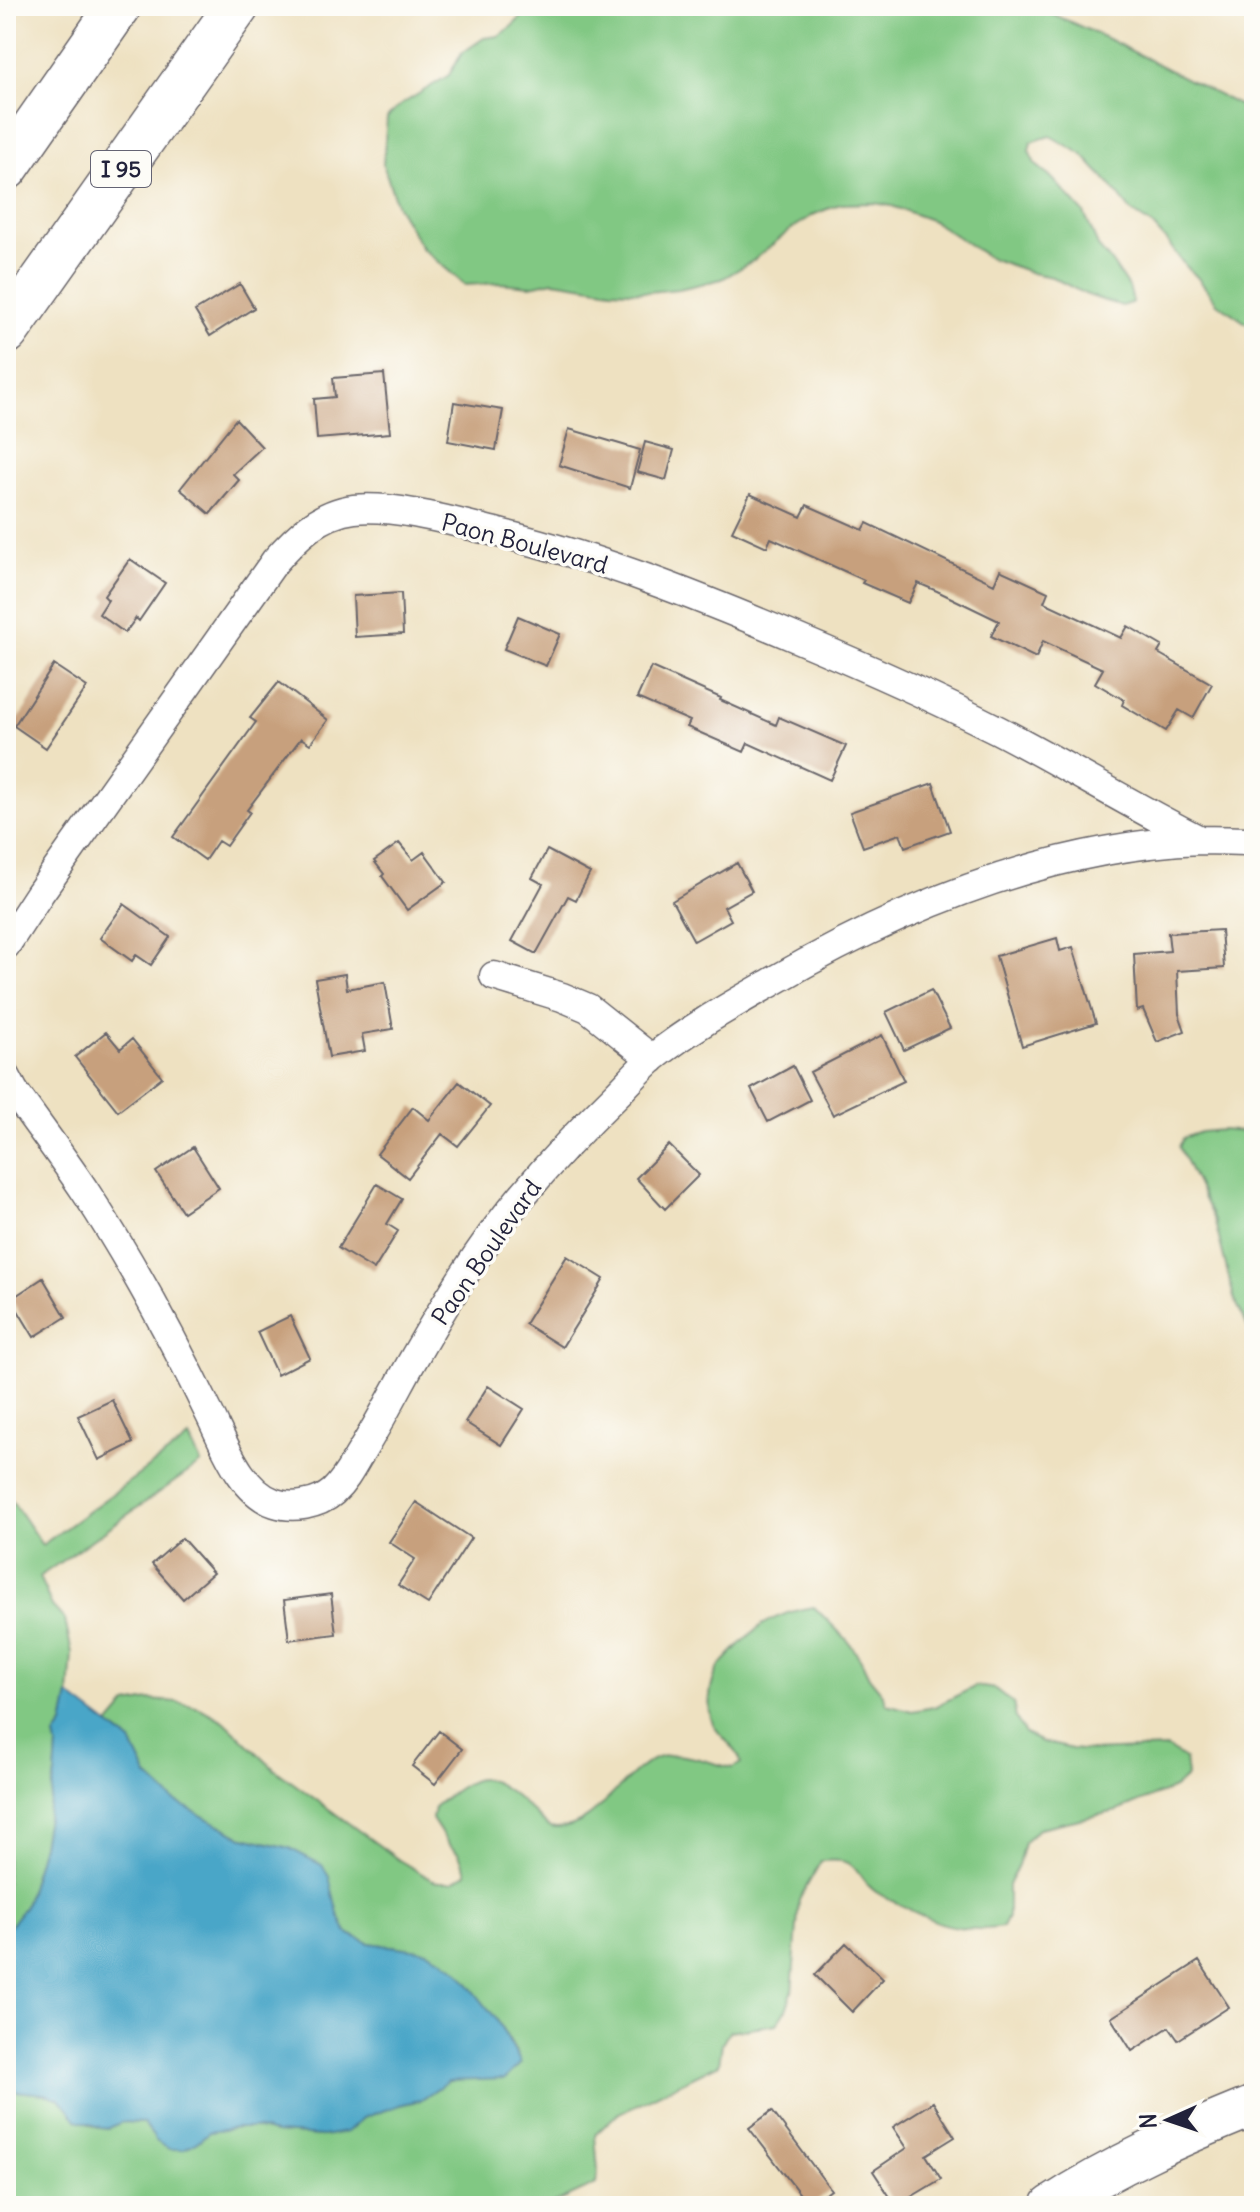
<svg xmlns="http://www.w3.org/2000/svg" width="1260" height="2212" font-family="Delius,sans-serif">
<style>
.green{fill:#81c883;stroke:#52755f;stroke-width:2}
.water{fill:#4aa6c8;stroke:#366482;stroke-width:2}
.building{fill:#c7a07d}
.lines{fill:none;stroke-linecap:round;stroke-linejoin:round}
.street-casing{stroke:#69656a;stroke-width:31}
.secondary-casing{stroke:#69656a;stroke-width:43}
.highway-casing{stroke:#69656a;stroke-width:47}
.street{stroke:#fff;stroke-width:28}
.secondary{stroke:#fff;stroke-width:40}
.highway{stroke:#fff;stroke-width:44}
.labels{text-anchor:middle;dominant-baseline:central;stroke-width:7;stroke-linejoin:round;paint-order:stroke}
.shield{fill:#fdfcf7;stroke:#646373;stroke-width:2}
.shield-label{font-size:22px;font-weight:bold;fill:#22223b}
.street-label{font-size:24px;fill:#22223b;stroke:#fdfcf7}
</style>
<rect width="100%" height="100%" fill="#fdfcf7"/>
<filter id="ink" filterUnits="userSpaceOnUse"><feTurbulence type="fractalNoise" baseFrequency=".0125" numOctaves="2"/><feDisplacementMap in="SourceGraphic" scale="16" xChannelSelector="R" yChannelSelector="G"/><feConvolveMatrix kernelMatrix="1 2 1 2 8 2 1 2 1" color-interpolation-filters="sRGB"/></filter>
<filter id="wash" filterUnits="userSpaceOnUse"><feTurbulence type="fractalNoise" baseFrequency=".006" numOctaves="4" result="noise"/><feDisplacementMap in="SourceGraphic" scale="32" xChannelSelector="R" yChannelSelector="G"/><feGaussianBlur stdDeviation="1.8" result="paint"/><feColorMatrix in="noise" values="0 0 0 0 0 0 0 0 0 0 0 0 0 0 0 0 0 1.4 0 .05"/><feComposite in="paint" operator="in"/></filter>
<g filter="url(#wash)">
<rect width="100%" height="100%" fill="#eee1c1"/>
<path class="green" d="M 533,6 L 1035,6 L 1106,38 L 1254,113 L 1254,326 L 1249,325 L 1217,303 L 1197,277 L 1183,263 L 1169,244 L 1153,226 L 1132,212 L 1108,182 L 1082,154 L 1050,136 L 1031,142 L 1029,151 L 1035,164 L 1052,178 L 1084,213 L 1099,248 L 1113,264 L 1130,290 L 1133,302 L 1122,306 L 1105,301 L 1085,294 L 1052,277 L 1032,273 L 988,257 L 933,221 L 892,206 L 873,203 L 840,204 L 815,214 L 790,230 L 754,260 L 722,279 L 679,289 L 648,292 L 612,290 L 554,281 L 530,286 L 500,283 L 465,285 L 422,248 L 397,206 L 383,164 L 387,118 L 399,106 L 449,75 L 462,53 L 484,38 L 498,36 L 509,29 Z
M 1223,1130 L 1254,1133 L 1254,1340 L 1234,1298 L 1215,1222 L 1179,1147 L 1183,1138 L 1201,1132 Z
M 189,1438 L 201,1463 L 39,1577 L 52,1606 L 65,1620 L 72,1653 L 69,1695 L 63,1725 L 55,1736 L 57,1746 L 55,1775 L 42,1845 L 25,1907 L 6,1931 L 6,1492 L 42,1545 Z
M 814,1607 L 849,1642 L 861,1660 L 869,1677 L 883,1694 L 887,1704 L 912,1711 L 934,1707 L 976,1686 L 995,1689 L 1013,1703 L 1016,1718 L 1025,1734 L 1042,1742 L 1072,1749 L 1091,1751 L 1167,1748 L 1185,1759 L 1187,1776 L 1174,1788 L 1117,1811 L 1039,1828 L 1024,1843 L 1018,1865 L 1008,1885 L 1008,1917 L 1003,1927 C 964,1933 937,1925 903,1906 C 894,1902 884,1897 876,1892 C 850,1873 863,1857 821,1861 L 799,1900 L 792,1992 L 786,2010 L 777,2024 L 729,2031 L 722,2043 L 719,2064 L 617,2114 L 595,2135 L 598,2170 L 596,2184 L 549,2206 L 6,2206 L 6,2090 L 45,2094 L 60,2099 L 90,2125 L 100,2127 L 109,2128 L 122,2122 L 144,2123 L 150,2131 L 196,2143 L 209,2132 L 237,2128 L 256,2128 L 275,2133 L 323,2136 L 346,2132 L 363,2118 L 399,2105 L 420,2100 L 448,2081 L 466,2079 L 516,2052 L 497,2020 L 458,1971 L 427,1951 L 369,1943 L 347,1933 L 338,1914 L 289,1848 L 240,1836 L 174,1801 L 148,1777 L 131,1742 L 109,1725 L 127,1704 L 150,1700 L 177,1702 L 200,1708 L 224,1721 L 274,1769 L 399,1860 L 436,1882 L 452,1882 L 467,1873 L 459,1854 L 449,1845 L 432,1819 L 434,1807 C 444,1799 467,1779 481,1779 C 500,1779 523,1803 536,1815 C 542,1821 548,1828 556,1828 C 596,1830 625,1767 660,1757 C 683,1751 711,1763 732,1768 L 741,1763 C 738,1746 716,1737 711,1718 C 707,1703 711,1682 718,1669 C 722,1662 754,1630 762,1625 C 777,1616 797,1609 814,1607 Z"/>
<path class="water" d="M 69,1695 L 131,1742 L 148,1777 L 174,1801 L 240,1836 L 289,1848 L 322,1865 L 329,1877 L 338,1914 L 347,1933 L 369,1943 L 427,1951 L 443,1959 L 458,1971 L 497,2020 L 521,2063 L 505,2079 L 448,2081 L 420,2100 L 399,2105 L 363,2118 L 347,2132 L 323,2136 L 275,2133 L 255,2128 L 237,2128 L 209,2132 L 196,2143 L 182,2149 L 169,2149 L 156,2141 L 144,2123 L 123,2122 L 109,2128 L 100,2127 L 77,2120 L 60,2099 L 45,2094 L 6,2090 L 6,1931 L 25,1906 L 42,1845 L 55,1775 L 57,1746 L 55,1736 L 63,1725 Z"/>
<g id="blocks">
<path class="building" d="M 240,284 L 254,308 L 210,336 L 195,311 Z
M 384,374 L 390,433 L 317,439 L 314,399 L 335,397 L 333,378 Z
M 454,402 L 503,410 L 496,450 L 448,441 Z
M 236,419 L 262,447 L 233,474 L 239,480 L 210,514 L 180,489 Z
M 569,429 L 640,450 L 630,488 L 559,465 Z
M 645,442 L 674,450 L 666,480 L 637,472 Z
M 750,494 L 801,517 L 807,505 L 863,530 L 867,523 L 994,584 L 1000,570 L 1048,592 L 1044,602 L 1121,638 L 1128,626 L 1162,646 L 1158,653 L 1212,684 L 1193,718 L 1179,710 L 1166,731 L 1122,705 L 1124,700 L 1095,683 L 1103,669 L 1043,641 L 1036,658 L 991,636 L 999,621 L 937,591 L 918,583 L 908,603 L 862,583 L 864,580 L 771,538 L 767,547 L 732,531 Z
M 130,559 L 165,583 L 139,621 L 136,618 L 125,633 L 99,614 L 108,600 L 104,596 Z
M 401,593 L 403,634 L 355,637 L 353,596 Z
M 518,616 L 560,634 L 546,666 L 504,649 Z
M 54,665 L 87,687 L 46,748 L 14,726 Z
M 651,667 L 721,698 L 720,700 L 776,725 L 779,717 L 846,746 L 830,780 L 748,743 L 744,752 L 687,727 L 690,721 L 637,698 Z
M 279,682 L 328,720 L 310,744 L 301,738 L 247,810 L 250,812 L 226,846 L 218,841 L 205,860 L 173,837 L 256,722 L 250,718 Z
M 933,783 L 950,831 L 905,847 L 900,834 L 863,847 L 850,812 Z
M 399,843 L 413,860 L 424,852 L 446,882 L 407,910 L 382,876 L 384,874 L 374,861 Z
M 547,850 L 590,873 L 576,900 L 568,896 L 536,954 L 512,941 L 543,884 L 532,878 Z
M 737,863 L 752,891 L 724,907 L 731,920 L 694,941 L 672,901 Z
M 124,904 L 170,937 L 151,965 L 136,955 L 132,961 L 100,938 Z
M 1221,930 L 1224,968 L 1177,971 L 1179,1014 L 1185,1031 L 1157,1042 L 1143,1009 L 1137,1011 L 1134,954 L 1170,951 L 1168,933 Z
M 1057,938 L 1060,951 L 1073,947 L 1096,1023 L 1022,1046 L 996,956 Z
M 345,974 L 347,989 L 385,982 L 393,1029 L 362,1034 L 365,1051 L 329,1057 L 315,979 Z
M 931,990 L 950,1028 L 904,1050 L 886,1012 Z
M 106,1032 L 120,1049 L 132,1039 L 162,1077 L 118,1111 L 75,1057 Z
M 882,1035 L 904,1081 L 833,1115 L 810,1072 Z
M 793,1066 L 810,1100 L 768,1122 L 751,1089 Z
M 459,1082 L 490,1106 L 458,1146 L 442,1134 L 408,1178 L 377,1154 L 413,1107 L 429,1120 Z
M 669,1145 L 699,1175 L 665,1209 L 636,1178 Z
M 193,1147 L 219,1188 L 183,1212 L 156,1172 Z
M 377,1184 L 402,1199 L 387,1224 L 398,1231 L 374,1270 L 338,1248 Z
M 567,1256 L 604,1279 L 562,1347 L 525,1324 Z
M 43,1278 L 66,1317 L 34,1337 L 11,1299 Z
M 290,1316 L 310,1358 L 277,1375 L 257,1332 Z
M 488,1386 L 524,1409 L 501,1445 L 465,1422 Z
M 112,1400 L 133,1443 L 99,1460 L 78,1416 Z
M 416,1502 L 471,1538 L 428,1604 L 398,1585 L 415,1559 L 389,1542 Z
M 182,1538 L 213,1573 L 183,1599 L 152,1564 Z
M 331,1594 L 336,1634 L 289,1640 L 284,1600 Z
M 439,1731 L 462,1749 L 435,1784 L 412,1766 Z
M 846,1943 L 883,1979 L 852,2012 L 815,1975 Z
M 1199,1961 L 1229,2007 L 1178,2040 L 1169,2027 L 1132,2051 L 1111,2018 Z
M 933,2102 L 955,2137 L 926,2155 L 941,2179 L 896,2206 L 873,2171 L 907,2148 L 893,2127 Z
M 772,2111 L 831,2190 L 809,2206 L 749,2128 Z"/>
</g>
</g>
<g filter="url(#ink)">
<use href="#blocks" fill-opacity="0" stroke="#69656a" stroke-width="2"/>
<g class="lines">
<g class="street-casing">
<path id="street" d="M 6,945 L 40,893 L 275,561 C 296,537 320,513 354,509 C 395,504 462,524 503,534 C 604,559 699,597 794,637 C 863,666 931,696 998,730 C 1066,765 1132,806 1200,840
M 494,976 L 562,997 L 588,1008 L 652,1059
M 6,1076 L 14,1091 C 38,1125 63,1158 85,1191 C 132,1262 172,1337 209,1413 C 224,1443 241,1492 275,1503 C 293,1509 318,1505 333,1492 C 344,1482 351,1469 358,1457 C 377,1427 393,1396 410,1365 C 443,1307 478,1248 521,1197 C 551,1161 583,1127 617,1094 C 629,1082 641,1068 654,1057 C 690,1028 732,1005 772,982 C 903,906 1049,846 1201,840 C 1219,840 1237,841 1254,841"/>
</g>
<g class="secondary-casing">
<path id="secondary" d="M 1051,2206 C 1114,2165 1184,2134 1254,2106"/>
</g>
<g class="highway-casing">
<path id="highway" d="M 6,168 L 119,6
M 6,332 L 237,6"/>
</g>
<use href="#street" class="street"/>
<use href="#secondary" class="secondary"/>
<use href="#highway" class="highway"/>
</g>
</g>
<g class="labels">
<rect class="shield" x="91" y="151" width="60" height="36" rx="6"/>
<g class="shield-label">
<text x="121" y="169">I 95</text>
</g>
<g class="street-label">
<text transform="translate(525 543) rotate(15)">Paon Boulevard</text>
<text transform="translate(486 1252) rotate(-55)">Paon Boulevard</text>
</g>
</g>
<rect width="1260" height="2212" fill="none" stroke="#fdfcf7" stroke-width="32"/>
<g transform="translate(1168 2120) rotate(267)" stroke="#fdfcf7" stroke-width="6" paint-order="stroke">
<path d="M0-6L14 30L0 20L-14 30Z" fill="#22223b"/>
<text y="-12" font-size="22" font-weight="bold" text-anchor="middle" fill="#22223b">N</text>
</g>
</svg>
